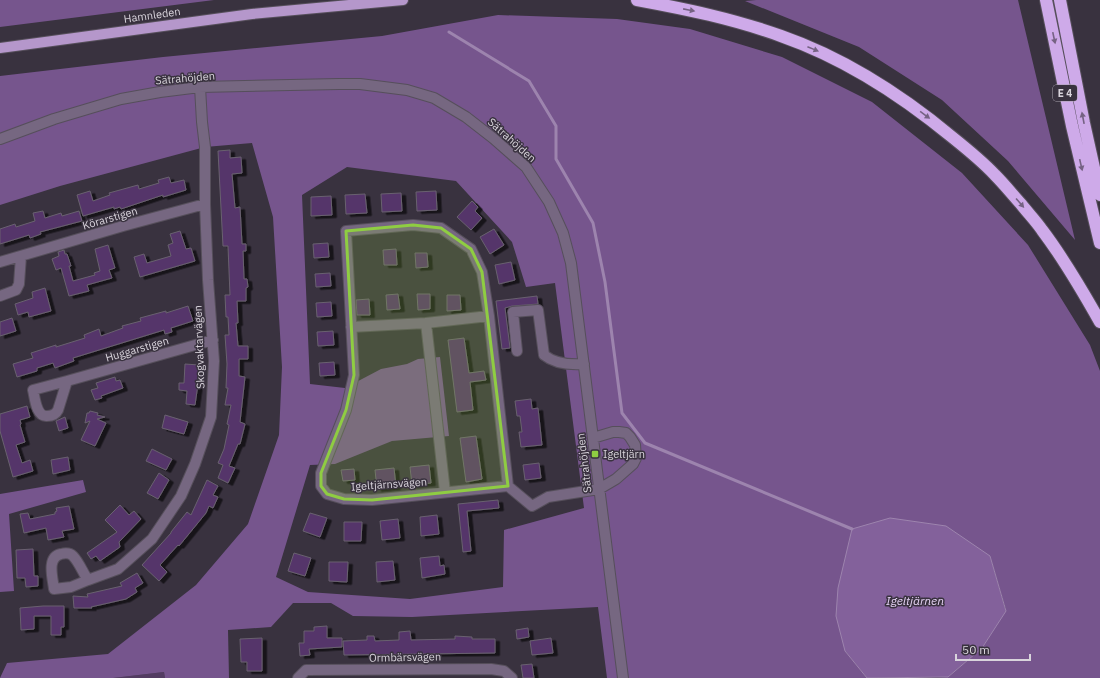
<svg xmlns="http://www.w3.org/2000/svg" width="1100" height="678" font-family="'IBM Plex Sans',sans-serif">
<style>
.green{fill:#533c62}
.forest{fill:#76558d;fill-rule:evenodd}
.water{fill:#83619b;stroke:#9d84ae}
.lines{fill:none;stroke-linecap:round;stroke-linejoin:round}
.stream{stroke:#9d84ae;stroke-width:3}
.building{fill:#55356b;stroke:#69616f;filter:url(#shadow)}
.minor-casing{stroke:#564f5b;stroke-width:12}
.major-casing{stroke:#564f5b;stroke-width:12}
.highway-casing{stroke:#564f5b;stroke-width:14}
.minor{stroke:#766781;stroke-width:10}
.major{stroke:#b597cb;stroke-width:10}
.highway{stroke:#ceaae9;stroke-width:12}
.oneway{fill:#756283}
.marked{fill:#8fcd42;fill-opacity:0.2;stroke:#8fcd42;stroke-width:3;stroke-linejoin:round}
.poi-dot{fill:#8fcd42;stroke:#39323f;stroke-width:1.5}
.labels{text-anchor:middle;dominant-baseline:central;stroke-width:3;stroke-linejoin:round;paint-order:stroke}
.shield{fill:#39323f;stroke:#a9a3ad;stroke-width:1}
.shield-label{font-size:10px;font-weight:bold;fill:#d9d4dc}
.street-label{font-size:11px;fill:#d9d4dc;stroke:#39323f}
.poi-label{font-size:11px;fill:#d9d4dc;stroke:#39323f;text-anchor:start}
.water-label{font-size:12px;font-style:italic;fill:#e5d2f4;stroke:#39323f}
</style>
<defs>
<filter id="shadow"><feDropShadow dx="4.5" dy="2.5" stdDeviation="0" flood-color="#0009"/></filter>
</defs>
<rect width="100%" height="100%" fill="#39323f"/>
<path class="green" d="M 164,672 L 165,678 L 113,678 Z"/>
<path class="forest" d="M 0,0 L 214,0 L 0,27 Z
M 756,0 L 1018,0 L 1075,240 L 1008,161 L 942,100 L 859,47 L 745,1 Z
M 498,15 L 617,19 L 690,29 L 782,57 L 872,102 L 962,173 L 1028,245 L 1090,345 L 1100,371 L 1100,678 L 937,678 L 948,677 L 982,648 L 1006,610 L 990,556 L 845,651 L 867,678 L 607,678 L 598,607 L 412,617 L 353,616 L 331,603 L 293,603 L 271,627 L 228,630 L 229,678 L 165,678 L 164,672 L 113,678 L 0,678 L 7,663 L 108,654 L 196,585 L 248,524 L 279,435 L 282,367 L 273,217 L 252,143 L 205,147 L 60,186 L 0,205 L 0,76 L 163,57 L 382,36 ZM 347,167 L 456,181 L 512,242 L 526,287 L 555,283 L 584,508 L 504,530 L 503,587 L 410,599 L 308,592 L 276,577 L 310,465 L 335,464 L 392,441 L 449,436 L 440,357 L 418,359 L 407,364 L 381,369 L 345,388 L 310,384 L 302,195 Z
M 83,480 L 86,492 L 9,514 L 14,591 L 0,592 L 0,494 Z"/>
<path class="water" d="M 890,518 L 946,526 L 990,556 L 1006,611 L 982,648 L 948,677 L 867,678 L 845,651 L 836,616 L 838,588 L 852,529 Z"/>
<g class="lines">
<path class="stream" d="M 449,32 L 529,81 L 556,126 L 556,159 L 593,223 L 605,282 L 622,413 L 645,443 L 852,529"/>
</g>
<path class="building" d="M 230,150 L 230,158 L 241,157 L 242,173 L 232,174 L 235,208 L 240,207 L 242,244 L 246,244 L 246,251 L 243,251 L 244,279 L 247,279 L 248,287 L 246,288 L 246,301 L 237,301 L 238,323 L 236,323 L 238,346 L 248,346 L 248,359 L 239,359 L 239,376 L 245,377 L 240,422 L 245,424 L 240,444 L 238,444 L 229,466 L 235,468 L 228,483 L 218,478 L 223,465 L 218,463 L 224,449 L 229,425 L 227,424 L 231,405 L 225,405 L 228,388 L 226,388 L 227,364 L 225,335 L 229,335 L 228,317 L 226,317 L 225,295 L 230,295 L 228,246 L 223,246 L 218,151 Z
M 169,177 L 171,183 L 184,180 L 186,190 L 163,197 L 163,195 L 121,209 L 120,207 L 114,209 L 114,207 L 83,216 L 77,195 L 90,191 L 93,201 L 110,195 L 109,193 L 138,185 L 139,189 L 159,183 L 158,180 Z
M 436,191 L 437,210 L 417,211 L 416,192 Z
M 401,193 L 402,211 L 382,212 L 381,194 Z
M 365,194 L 367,213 L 346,214 L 345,195 Z
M 331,196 L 332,215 L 311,216 L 311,197 Z
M 472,201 L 478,207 L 475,211 L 482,218 L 471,230 L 457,217 Z
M 43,211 L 45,218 L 61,213 L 62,216 L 79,211 L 82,221 L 40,232 L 41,234 L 30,238 L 29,235 L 0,244 L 0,229 L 15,224 L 16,227 L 35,221 L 33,213 Z
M 494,229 L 504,245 L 490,254 L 480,237 Z
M 180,231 L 186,249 L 191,248 L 195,261 L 140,277 L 134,257 L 144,254 L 147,263 L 171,256 L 168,245 L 173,243 L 170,234 Z
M 328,243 L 329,257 L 314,258 L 313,244 Z
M 108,245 L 115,268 L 109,270 L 112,278 L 87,285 L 89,291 L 69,296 L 61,268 L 56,270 L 52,259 L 59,256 L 58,252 L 64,250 L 65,254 L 67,254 L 71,266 L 69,266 L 73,281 L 95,275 L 94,273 L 100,271 L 95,249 Z
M 396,249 L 397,265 L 384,265 L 383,250 Z
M 415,253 L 427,253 L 428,267 L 416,268 Z
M 511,262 L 515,280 L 499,284 L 495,265 Z
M 330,273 L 331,286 L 316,287 L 315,274 Z
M 45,288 L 51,311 L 29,317 L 28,312 L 18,315 L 15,304 L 33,298 L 32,292 Z
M 398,294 L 400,309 L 387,310 L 386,295 Z
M 417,294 L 430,294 L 430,309 L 418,310 Z
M 447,295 L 460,295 L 461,310 L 447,311 Z
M 537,296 L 538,304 L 512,306 L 505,308 L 510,348 L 502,349 L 496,301 Z
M 369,299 L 370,315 L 357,315 L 356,300 Z
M 331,302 L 332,316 L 317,317 L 316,303 Z
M 188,306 L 193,321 L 171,328 L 172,332 L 165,334 L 164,330 L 73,358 L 74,361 L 55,368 L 53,363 L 37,368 L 37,371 L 17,377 L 13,364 L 33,358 L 31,353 L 56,345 L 56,347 L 85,338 L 84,335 L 99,329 L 101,336 L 123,328 L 122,326 L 141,321 L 140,318 L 166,311 L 166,313 Z
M 12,318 L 16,331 L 0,336 L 0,322 Z
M 333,331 L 334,345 L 318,346 L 317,332 Z
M 464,338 L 469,373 L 484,371 L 486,380 L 470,382 L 473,410 L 457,412 L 448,340 Z
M 334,362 L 335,375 L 320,376 L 319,363 Z
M 185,364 L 199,365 L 198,384 L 195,405 L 186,404 L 187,391 L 179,390 L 179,383 L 184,383 Z
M 115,377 L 116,381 L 120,380 L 123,388 L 101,396 L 102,398 L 95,400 L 91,390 L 98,388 L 96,383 Z
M 531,399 L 532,409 L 538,408 L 542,445 L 521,447 L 519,432 L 522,432 L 520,416 L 517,416 L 515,401 Z
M 27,406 L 30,417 L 20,420 L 21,424 L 20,425 L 25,442 L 16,445 L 22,463 L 30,460 L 33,471 L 13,477 L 0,431 L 0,414 Z
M 90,411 L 98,413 L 97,415 L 105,417 L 97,419 L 106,423 L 95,446 L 81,440 L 90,421 L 85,423 L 87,413 L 89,413 Z
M 165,415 L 188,422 L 184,434 L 162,428 Z
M 65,417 L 68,428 L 59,431 L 56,421 Z
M 476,436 L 482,479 L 466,482 L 460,438 Z
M 152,449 L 172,459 L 166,470 L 146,461 Z
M 68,457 L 70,470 L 53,474 L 51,460 Z
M 539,463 L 541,478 L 525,480 L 523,465 Z
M 429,465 L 431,483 L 412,485 L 410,467 Z
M 394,468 L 396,487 L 377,489 L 375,470 Z
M 354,469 L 355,480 L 343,481 L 341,470 Z
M 159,473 L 169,480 L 158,499 L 147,493 Z
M 207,480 L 218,486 L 213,495 L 218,497 L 213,508 L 209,506 L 206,513 L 179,546 L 178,545 L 160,565 L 167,572 L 159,581 L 142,565 L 171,533 L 171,532 L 187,512 L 191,515 Z
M 498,500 L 499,508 L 467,511 L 471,551 L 463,552 L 458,504 Z
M 120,505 L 129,515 L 134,511 L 141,519 L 119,542 L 120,547 L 100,561 L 96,556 L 91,559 L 87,553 L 117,532 L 105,520 Z
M 69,506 L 74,529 L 62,531 L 64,537 L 48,540 L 46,528 L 24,533 L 20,514 L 28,513 L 30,519 L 55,514 L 55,512 L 57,511 L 56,508 Z
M 310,513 L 327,518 L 320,537 L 303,531 Z
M 437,515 L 439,534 L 421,536 L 420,517 Z
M 398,519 L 400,538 L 382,540 L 380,521 Z
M 344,522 L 362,522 L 361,541 L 344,541 Z
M 33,549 L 34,576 L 38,576 L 38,586 L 26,587 L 25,578 L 17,578 L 16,550 Z
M 294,553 L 311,558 L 305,576 L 288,571 Z
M 439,556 L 440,566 L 444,565 L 445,574 L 422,578 L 420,558 Z
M 393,561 L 395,580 L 377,582 L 376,562 Z
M 329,562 L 348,562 L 347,582 L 329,581 Z
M 137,573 L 143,583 L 135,588 L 137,592 L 126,599 L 91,607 L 92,608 L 74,608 L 73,596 L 88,597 L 87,594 L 122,586 L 120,583 Z
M 43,606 L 64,606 L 64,627 L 61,627 L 61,635 L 51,635 L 51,616 L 34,616 L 34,629 L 21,630 L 20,608 Z
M 327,626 L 327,638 L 342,638 L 342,647 L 309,649 L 310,655 L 300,656 L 299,643 L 304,643 L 304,631 L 314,631 L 314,627 Z
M 528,628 L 529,637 L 517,639 L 516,630 Z
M 410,631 L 411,640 L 455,639 L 455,636 L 472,637 L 472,639 L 495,639 L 495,653 L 344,655 L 343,641 L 367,640 L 367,636 L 374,636 L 375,641 L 399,640 L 399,632 Z
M 262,638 L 262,671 L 247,671 L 247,662 L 241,662 L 240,639 Z
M 551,638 L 553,653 L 532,655 L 530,641 Z
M 532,664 L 534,678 L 523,678 L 521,665 Z"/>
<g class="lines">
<g class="minor-casing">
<path id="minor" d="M 0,139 L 54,119 L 121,99 L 160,92 L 200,87 L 339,84 L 360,84 L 407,90 L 434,98 L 466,117 L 493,138 L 526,167 L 549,202 L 563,233 L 571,263 L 623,678
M 413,225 L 441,228 L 471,249 L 482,272 L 489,316 L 508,486 L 372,500 L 344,499 L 327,494 L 321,486 L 321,473 L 346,410 L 354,375 L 346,231 Z
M 0,262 L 123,226 L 205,204
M 0,296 L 16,290 L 19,284 L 21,256
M 426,323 L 445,492
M 351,327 L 426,323 L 489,316
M 517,351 L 513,312 L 538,310 L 544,355 C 555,364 570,365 584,364
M 67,381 L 33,390 C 35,398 36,417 47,416 C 53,416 56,414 58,410 L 67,381 L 213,340
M 508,486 L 532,506 L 548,497 L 599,489 L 616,479 L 633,464 L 636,458 L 635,445 L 630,437 L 626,433 L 619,432 L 613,432 L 593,438
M 88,580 L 71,587 L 54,589 C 53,579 46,557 61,554 C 65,553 70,553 73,556 C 79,562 83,573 88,580 L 118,569 L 152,539 L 181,496 L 195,464 L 211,417 L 214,361 L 208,280 L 205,204 L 205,147 L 202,122 L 200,87
M 298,678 L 306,670 L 491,669 L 504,671 L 512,678"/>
</g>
<g class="major-casing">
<path id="major" d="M 0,48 L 252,14 L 403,0"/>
</g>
<g class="highway-casing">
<path id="highway" d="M 637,0 C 686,9 734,19 781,36 C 844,58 900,94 952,137 C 967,149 982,161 995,175 C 1004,184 1012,194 1021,204 C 1028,213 1036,221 1042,230 C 1064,259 1082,290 1100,322
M 1046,0 L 1072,126 L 1100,243
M 1060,0 L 1084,123 L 1100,195"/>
</g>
<use href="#minor" class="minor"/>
<use href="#major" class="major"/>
<use href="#highway" class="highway"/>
</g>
<defs><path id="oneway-solid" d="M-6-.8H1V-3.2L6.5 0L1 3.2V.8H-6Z"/></defs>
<g class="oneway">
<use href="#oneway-solid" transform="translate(689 10) rotate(11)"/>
<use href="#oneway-solid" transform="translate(1054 38) rotate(78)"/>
<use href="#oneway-solid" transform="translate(813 49) rotate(22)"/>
<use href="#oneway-solid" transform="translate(925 115) rotate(36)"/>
<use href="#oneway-solid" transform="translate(1083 118) rotate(-101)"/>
<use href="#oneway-solid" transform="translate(1081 165) rotate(77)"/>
<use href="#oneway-solid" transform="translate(1020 203) rotate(49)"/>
</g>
<path class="marked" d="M 413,225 L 441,228 L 471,249 L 482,272 L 508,486 L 372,500 L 344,499 L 327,494 L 321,486 L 321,473 L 346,410 L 354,375 L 346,231 Z"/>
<rect class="poi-dot" x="591" y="450" width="8" height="8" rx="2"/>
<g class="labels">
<rect class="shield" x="1053" y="85" width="24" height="16" rx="3"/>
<g class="shield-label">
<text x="1065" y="93">E 4</text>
</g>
<g class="street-label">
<text transform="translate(152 15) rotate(-8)">Hamnleden</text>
<text transform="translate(185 78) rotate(-5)">Sätrahöjden</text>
<text transform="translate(512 140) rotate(42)">Sätrahöjden</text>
<text transform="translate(110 218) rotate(-16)">Körarstigen</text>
<text transform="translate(199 347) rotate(-92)">Skogvaktarvägen</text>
<text transform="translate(137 349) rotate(-16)">Huggarstigen</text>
<text transform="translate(584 463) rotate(-97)">Sätrahöjden</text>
<text transform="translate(389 484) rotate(-4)">Igeltjärnsvägen</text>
<text transform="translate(405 657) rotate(-1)">Ormbärsvägen</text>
</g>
<g class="poi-label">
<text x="603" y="454">Igeltjärn</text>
</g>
<g class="water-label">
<text x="915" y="600">Igeltjärnen</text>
</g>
</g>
<path d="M956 654v6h74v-6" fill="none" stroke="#d9d4dc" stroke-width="2"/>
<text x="962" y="654" font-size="12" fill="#d9d4dc" stroke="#39323f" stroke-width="3" paint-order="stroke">50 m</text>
</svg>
